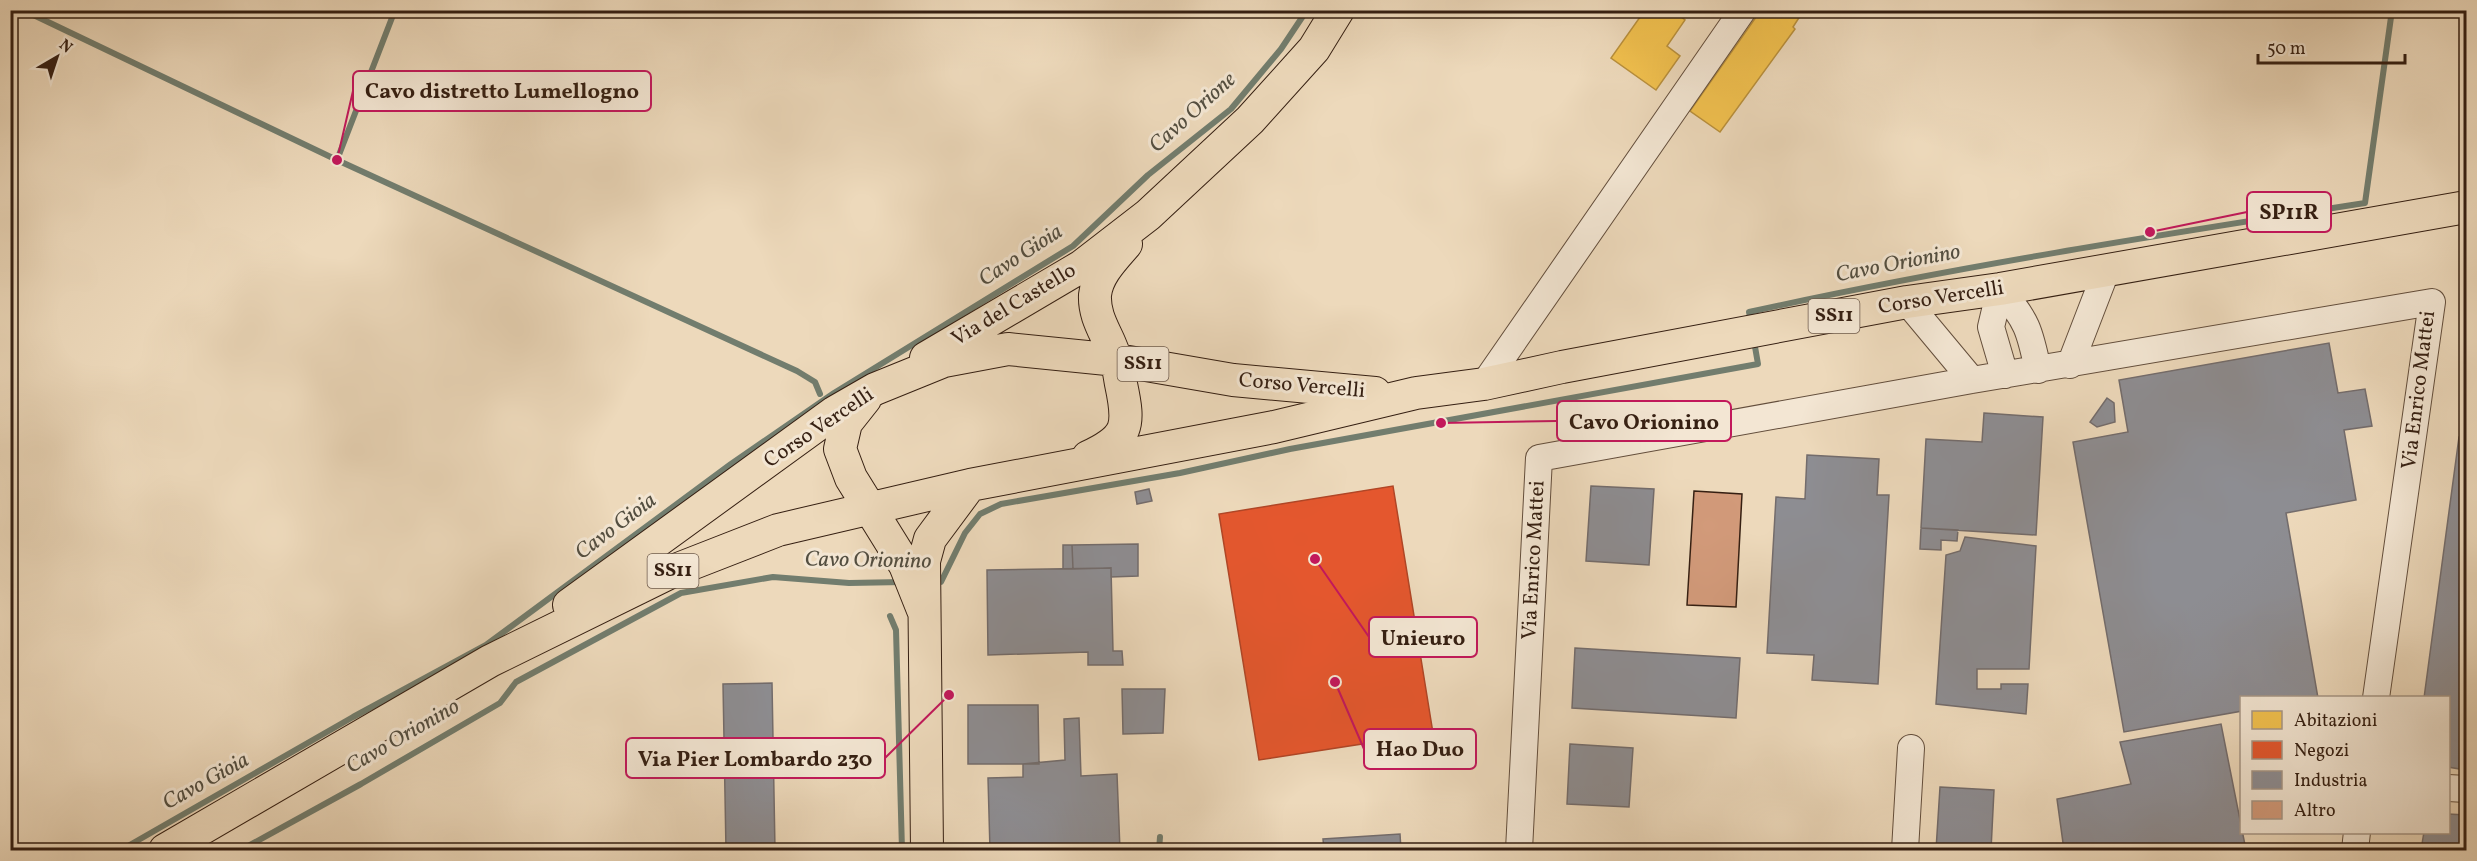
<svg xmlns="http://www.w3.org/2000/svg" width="2477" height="861" font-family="Vollkorn,serif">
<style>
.homes{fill:#f2c14e;stroke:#b9903c;stroke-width:1.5}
.shops{fill:#e4572e;stroke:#b04626;stroke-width:1.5}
.industry{fill:#8d8d92;stroke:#736c6c;stroke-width:1.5}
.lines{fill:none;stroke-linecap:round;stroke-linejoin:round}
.stream{stroke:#727d6e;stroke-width:6}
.building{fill:#d29a7a;stroke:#351f12;stroke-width:1.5}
.minor-casing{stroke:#634e3c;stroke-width:28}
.major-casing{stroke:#351f12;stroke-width:34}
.minor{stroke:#f3e6d3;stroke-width:26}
.major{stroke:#edd9bb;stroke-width:32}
.labels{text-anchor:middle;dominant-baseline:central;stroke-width:6;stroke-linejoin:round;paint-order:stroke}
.shield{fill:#f3e6d3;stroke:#6e5b4c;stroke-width:1.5}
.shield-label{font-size:20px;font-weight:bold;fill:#351f12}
.street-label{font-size:21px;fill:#351f12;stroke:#f3e6d3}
.water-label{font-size:22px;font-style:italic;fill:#534e40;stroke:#f3e6d3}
.leader{fill:none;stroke:#c2185b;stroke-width:2}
.callout-dot{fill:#c2185b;stroke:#f3e6d3;stroke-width:2}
.callout{fill:#f3e6d3;stroke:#c2185b;stroke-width:2}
.callout-label{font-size:22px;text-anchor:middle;font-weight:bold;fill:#351f12}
</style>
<rect width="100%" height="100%" fill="#edd9bb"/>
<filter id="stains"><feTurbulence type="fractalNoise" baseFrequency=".00333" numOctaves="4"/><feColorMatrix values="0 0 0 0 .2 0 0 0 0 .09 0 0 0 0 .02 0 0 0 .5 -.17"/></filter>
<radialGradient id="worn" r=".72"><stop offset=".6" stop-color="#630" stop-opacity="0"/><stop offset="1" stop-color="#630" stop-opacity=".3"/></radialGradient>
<path class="homes" d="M 1645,10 L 1672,10 L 1685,20 L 1667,46 L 1680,56 L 1656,90 L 1611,58 Z
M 1761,10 L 1804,10 L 1793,27 L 1795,29 L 1720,132 L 1690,111 Z"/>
<path class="shops" d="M 1393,486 L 1433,733 L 1259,760 L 1219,514 Z"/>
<path class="industry" d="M 2329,343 L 2338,393 L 2365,389 L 2372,426 L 2344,430 L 2356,500 L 2286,513 L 2318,698 L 2242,698 L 2242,711 L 2124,732 L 2073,442 L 2128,432 L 2119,380 Z
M 2466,376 L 2466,407 L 2462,407 Z
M 2107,398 L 2114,403 L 2115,422 L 2097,427 L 2090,422 Z
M 1984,413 L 2043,417 L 2036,535 L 1921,528 L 1926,439 L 1982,442 Z
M 2459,437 L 2466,438 L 2466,770 L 2448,767 L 2448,698 L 2424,698 Z
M 1807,455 L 1879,459 L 1877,495 L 1889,495 L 1878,684 L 1812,680 L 1814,655 L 1767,653 L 1776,497 L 1805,499 Z
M 1591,486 L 1654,489 L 1649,565 L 1586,561 Z
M 1149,489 L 1152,501 L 1137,504 L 1135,492 Z
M 1921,528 L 1958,530 L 1957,541 L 1941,540 L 1941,550 L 1920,549 Z
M 1965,537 L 2036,546 L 2029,669 L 1977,669 L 1977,689 L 2001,689 L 2001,684 L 2028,684 L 2026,714 L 1936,704 L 1946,555 L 1960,551 Z
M 1138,544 L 1138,576 L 1111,577 L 1111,568 L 1073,569 L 1072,545 Z
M 1063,545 L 1072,545 L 1073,569 L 1063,569 Z
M 1111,568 L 1113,651 L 1122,651 L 1123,665 L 1088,665 L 1088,652 L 988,655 L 987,570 Z
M 1575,648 L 1740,658 L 1736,718 L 1572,708 Z
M 772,683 L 775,850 L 726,850 L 723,684 Z
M 1122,689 L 1165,689 L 1163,733 L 1123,734 Z
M 968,705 L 1038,705 L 1039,764 L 968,764 Z
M 1079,718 L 1081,776 L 1117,774 L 1120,850 L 990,850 L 988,778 L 1023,777 L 1023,764 L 1065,760 L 1064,719 Z
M 2221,724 L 2246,850 L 2064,850 L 2057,799 L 2131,784 L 2120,742 Z
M 1570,744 L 1633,748 L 1629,807 L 1567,804 Z
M 1940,787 L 1994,790 L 1991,850 L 1936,850 Z
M 2448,814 L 2466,815 L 2466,850 L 2421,850 L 2424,832 L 2448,832 Z
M 1400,834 L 1401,850 L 1324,850 L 1323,839 Z
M 1454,846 L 1454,850 L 1412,850 L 1412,849 Z
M 1591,846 L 1608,847 L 1608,850 L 1590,850 Z"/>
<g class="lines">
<path class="stream" d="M 23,10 L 337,160 L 797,371 L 815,382 L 820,394
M 337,160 L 395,10
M 1751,322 L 1749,312 C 1953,267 2159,235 2365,203 L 2392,10
M 934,582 L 941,582 L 965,533 L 980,514 L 1001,504 L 1180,473 L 1290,449 L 1758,364 L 1754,341
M 890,616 L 896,630 L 902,850
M 121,850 L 353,717 L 486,645 L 731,464 L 834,393 L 1073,246 L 1148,175 L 1231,109 L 1281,49 L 1307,10
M 241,850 L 361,784 L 500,703 L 516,682 L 681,593 L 773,577 L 849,583 L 903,582
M 1159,850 L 1160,837"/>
</g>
<path class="building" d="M 1694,491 L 1742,494 L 1736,607 L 1687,605 Z"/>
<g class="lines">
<g class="minor-casing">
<path id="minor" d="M 2000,289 C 2027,320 2030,331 2038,370
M 2000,289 L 1991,327 L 2005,375
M 1907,302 L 1972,380
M 2070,365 L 2107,269
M 1484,384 L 1743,10
M 2448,788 L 2466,789
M 1519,850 L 1539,458 L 1972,380 L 2432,302 L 2376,698
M 1905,850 L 1911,748
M 2355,850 L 2357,832"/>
</g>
<g class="major-casing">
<path id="major" d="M 926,358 L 1082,266 L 1148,215 L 1250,120 L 1314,49 L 1338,10
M 865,399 L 846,423 L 840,449 L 851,478 L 905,565 L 923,610
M 1088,457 C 1129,438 1130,426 1121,384 C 1119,370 1116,357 1110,344 C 1103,328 1094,314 1095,295 C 1097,275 1113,259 1126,244
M 569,605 L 835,412 L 875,389 L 944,361 L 1008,349 L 1117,360 L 1233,380 L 1375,393
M 165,850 L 490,661 L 673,571 L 778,530 L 970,485 L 1274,427 L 1416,393 L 1484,384 L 1562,367 L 1907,302 L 2000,289 L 2466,207
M 927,850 L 924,561 L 930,539 L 970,485"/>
</g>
<use href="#minor" class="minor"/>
<use href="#major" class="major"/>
</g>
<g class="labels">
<g class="shield">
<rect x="1808.5" y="299" width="51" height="34" rx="4.5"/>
<rect x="1117.5" y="347" width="51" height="34" rx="4.5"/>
<rect x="647.5" y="554" width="51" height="34" rx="4.5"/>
</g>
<g class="shield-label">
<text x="1834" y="316">SS11</text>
<text x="1143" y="364">SS11</text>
<text x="673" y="571">SS11</text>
</g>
<g class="street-label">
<text transform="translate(1941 298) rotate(-9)">Corso Vercelli</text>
<text transform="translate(1014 305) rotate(-31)">Via del Castello</text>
<text transform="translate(1302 386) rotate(5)">Corso Vercelli</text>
<text transform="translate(2419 390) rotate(-83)">Via Enrico Mattei</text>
<text transform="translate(819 428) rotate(-34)">Corso Vercelli</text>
<text transform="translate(1534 560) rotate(-87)">Via Enrico Mattei</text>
</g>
<g class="water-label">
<text transform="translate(1193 113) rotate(-42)">Cavo Orione</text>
<text transform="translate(1021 256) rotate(-33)">Cavo Gioia</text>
<text transform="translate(1898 264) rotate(-11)">Cavo Orionino</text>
<text transform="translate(616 527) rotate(-37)">Cavo Gioia</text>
<text transform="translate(868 561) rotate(1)">Cavo Orionino</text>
<text transform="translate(403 737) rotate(-30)">Cavo Orionino</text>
<text transform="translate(206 782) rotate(-29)">Cavo Gioia</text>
</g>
</g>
<path class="leader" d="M337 160L353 91M2150 232L2247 212M1441 423L1557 421M1315 559L1369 637M1335 682L1364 749M949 695L885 758"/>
<g class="callout-dot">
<circle cx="337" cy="160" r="6"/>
<circle cx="2150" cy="232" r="6"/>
<circle cx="1441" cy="423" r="6"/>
<circle cx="1315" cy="559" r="6"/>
<circle cx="1335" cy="682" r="6"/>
<circle cx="949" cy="695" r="6"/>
</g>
<g class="callout">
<rect x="353" y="71" width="298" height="40" rx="6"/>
<rect x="2247" y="192" width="84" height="40" rx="6"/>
<rect x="1557" y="401" width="174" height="40" rx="6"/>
<rect x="1369" y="617" width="108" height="40" rx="6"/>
<rect x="1364" y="729" width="112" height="40" rx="6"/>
<rect x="626" y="738" width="259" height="40" rx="6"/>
</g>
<g class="callout-label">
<text x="502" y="98">Cavo distretto Lumellogno</text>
<text x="2289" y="219">SP11R</text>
<text x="1644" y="429">Cavo Orionino</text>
<text x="1423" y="645">Unieuro</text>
<text x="1420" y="756">Hao Duo</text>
<text x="755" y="766">Via Pier Lombardo 230</text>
</g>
<rect width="2477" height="861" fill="none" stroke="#edd9bb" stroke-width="36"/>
<rect x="12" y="12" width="2453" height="837" fill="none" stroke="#351f12" stroke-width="3"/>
<rect x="18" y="18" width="2441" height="825" fill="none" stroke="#351f12" stroke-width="1.5"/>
<rect x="2240" y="696" width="210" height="138" fill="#f3e6d3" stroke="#a79686" stroke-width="1.5"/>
<rect x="2252" y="711" width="30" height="18" fill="#f2c14e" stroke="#a79686" stroke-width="1.5"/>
<text x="2294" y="726" font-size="18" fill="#351f12">Abitazioni</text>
<rect x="2252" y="741" width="30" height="18" fill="#e4572e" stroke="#a79686" stroke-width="1.5"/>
<text x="2294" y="756" font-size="18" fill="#351f12">Negozi</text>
<rect x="2252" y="771" width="30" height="18" fill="#8d8d92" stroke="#a79686" stroke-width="1.5"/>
<text x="2294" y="786" font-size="18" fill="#351f12">Industria</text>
<rect x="2252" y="801" width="30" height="18" fill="#d29a7a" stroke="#a79686" stroke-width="1.5"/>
<text x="2294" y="816" font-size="18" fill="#351f12">Altro</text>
<g transform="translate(57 57) rotate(39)" stroke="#f3e6d3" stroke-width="4.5" paint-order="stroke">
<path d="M0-4.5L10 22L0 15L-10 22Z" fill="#351f12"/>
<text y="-9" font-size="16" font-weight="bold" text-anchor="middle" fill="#351f12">N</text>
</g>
<path d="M2258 54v9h147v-9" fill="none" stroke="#351f12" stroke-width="3"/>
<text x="2267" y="54" font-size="18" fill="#351f12" stroke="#f3e6d3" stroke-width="4.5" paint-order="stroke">50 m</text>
<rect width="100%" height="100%" filter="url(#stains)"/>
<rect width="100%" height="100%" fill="url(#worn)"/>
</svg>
